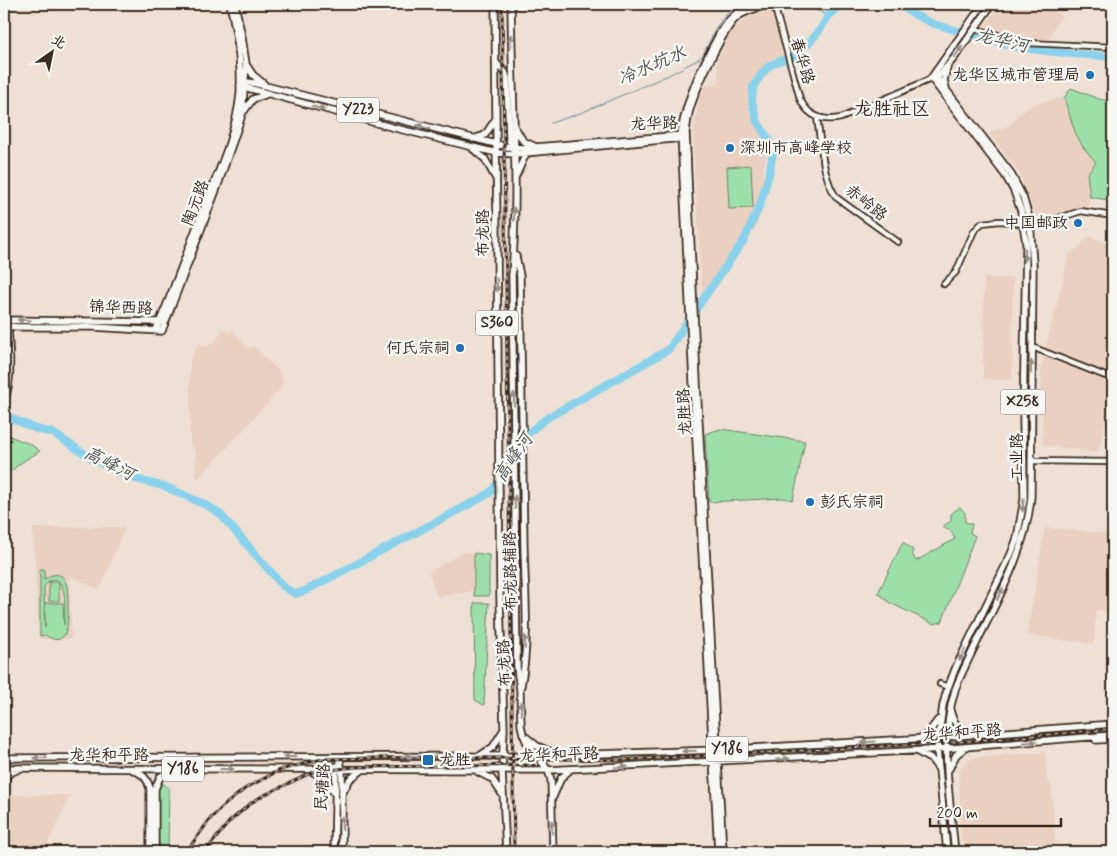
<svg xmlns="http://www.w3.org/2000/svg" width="1117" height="856" font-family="Mynerve,'LXGW WenKai TC',sans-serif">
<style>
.built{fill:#e9d0c0}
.green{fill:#9ddfa9;stroke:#6c8464;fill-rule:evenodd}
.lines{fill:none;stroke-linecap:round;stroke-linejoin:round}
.stream{stroke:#6a8f99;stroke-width:1}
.river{stroke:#8ad2eb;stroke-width:8}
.minor-casing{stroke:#3b2a1e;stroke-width:8}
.major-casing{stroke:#3b2a1e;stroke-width:9}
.minor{stroke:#f6f6f2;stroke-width:4.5}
.major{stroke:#f6f6f2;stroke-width:5.5}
.rail-casing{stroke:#3b2a1e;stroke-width:3}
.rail{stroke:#f6f6f2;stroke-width:1;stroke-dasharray:4;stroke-linecap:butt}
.oneway{fill:#989088}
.poi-dot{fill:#1f6fb2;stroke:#f6f6f2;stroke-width:2}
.labels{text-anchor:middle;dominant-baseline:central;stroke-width:5;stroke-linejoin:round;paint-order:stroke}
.shield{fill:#f6f6f2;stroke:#73675e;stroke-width:1}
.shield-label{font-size:15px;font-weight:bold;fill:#3b2a1e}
.street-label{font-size:16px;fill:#3b2a1e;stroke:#f6f6f2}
.poi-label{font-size:16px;fill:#3b2a1e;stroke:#f6f6f2;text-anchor:end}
.water-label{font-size:18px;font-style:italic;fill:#4f5451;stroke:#f6f6f2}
.quarter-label{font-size:19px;fill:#3b2a1e;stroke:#f6f6f2}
</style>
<rect width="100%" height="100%" fill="#eee0d5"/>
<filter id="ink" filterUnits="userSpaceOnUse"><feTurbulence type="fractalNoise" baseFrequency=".02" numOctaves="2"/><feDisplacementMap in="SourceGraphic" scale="10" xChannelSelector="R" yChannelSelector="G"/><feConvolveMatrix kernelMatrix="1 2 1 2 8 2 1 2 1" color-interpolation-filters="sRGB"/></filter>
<g filter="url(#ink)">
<path class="built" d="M 1000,4 L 1039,4 L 1061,16 L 1047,41 L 1020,39 L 983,28 Z
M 765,10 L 774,14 L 783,56 L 773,59 L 755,77 L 749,89 L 747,100 L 751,114 L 766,143 L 767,153 L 763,174 L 772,179 L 754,232 L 747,229 L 703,293 L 702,293 L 693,140 L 699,99 L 705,86 L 719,84 L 717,60 L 732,29 L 748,17 Z
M 1064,98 L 1075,132 L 1083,147 L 1096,162 L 1087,174 L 1090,197 L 1089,209 L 1082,208 L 1038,222 L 1019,173 L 989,133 L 1011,125 L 1019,114 L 1035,103 Z
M 1090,236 L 1113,246 L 1113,393 L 1098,453 L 1043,445 L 1041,368 L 1069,255 Z
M 984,278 L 1013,278 L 1012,380 L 983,379 Z
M 223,328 L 229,333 L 233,330 L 249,349 L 253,346 L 281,373 L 283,386 L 198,479 L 196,476 L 196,451 L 190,444 L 190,360 L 199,343 L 206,347 L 209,346 L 218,338 Z
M 63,527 L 125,527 L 100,590 L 70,576 L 71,639 L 39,639 L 33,528 Z
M 1045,528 L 1113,534 L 1113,611 L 1096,610 L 1094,644 L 1027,635 Z
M 466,552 L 474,553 L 474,591 L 437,597 L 429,572 L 460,554 Z
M 1045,752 L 1047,783 L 1051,783 L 1056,852 L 963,852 L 960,820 L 959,769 L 972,758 Z
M 4,795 L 70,795 L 44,852 L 4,852 Z"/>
<path class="green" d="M 1071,88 L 1099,99 L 1113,102 L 1113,201 L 1090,197 L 1087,174 L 1096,162 L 1083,147 L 1075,132 L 1064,98 Z
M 751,165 L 753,208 L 729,209 L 727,167 Z
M 720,429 L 805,441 L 793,500 L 783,498 L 709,502 L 705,434 Z
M 4,434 L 30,444 L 40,451 L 22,462 L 4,477 Z
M 960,507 L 965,513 L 965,522 L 972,524 L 970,533 L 975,536 L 942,622 L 934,624 L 890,603 L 878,593 L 903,542 L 913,550 L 912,554 L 916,561 L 955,539 L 951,531 L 942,527 L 951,521 L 951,514 Z
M 474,553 L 489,555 L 489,596 L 474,596 Z
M 40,569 L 44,569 L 44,579 C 68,564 68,590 68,606 C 68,621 69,651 45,635 L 40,636 ZM 55,579 C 69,585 64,612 64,625 L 63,603 L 45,603 L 45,628 L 44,587 L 47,582 Z
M 49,582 L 59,582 L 59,601 L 49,601 Z
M 474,603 L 489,603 L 484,705 L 475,700 Z
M 160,781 L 169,788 L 168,847 L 160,846 L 158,841 L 158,788 Z"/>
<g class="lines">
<path class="stream" d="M 799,4 L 829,15
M 551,123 L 583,112 L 669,75 L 699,59 L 704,53 L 717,26 L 726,15 L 740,4"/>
<path class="river" d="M 898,4 L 915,15 L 934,24 L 1015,47 L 1072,54 L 1113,57
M 4,415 L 36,429 L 53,433 L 91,458 L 128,477 L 166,487 L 208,506 L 220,514 L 284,587 L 295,594 L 305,591 L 485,496 L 493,490 L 529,432 L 547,418 L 668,350 L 744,240 L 760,205 L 769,174 L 773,153 L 769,140 L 757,121 L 752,101 L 753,87 L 761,75 L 769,66 L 779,61 L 792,57 L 808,44 L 819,31 L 829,15 L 841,4"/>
<g class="minor-casing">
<path id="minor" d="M 772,4 L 776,12 L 800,99 C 808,116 822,122 841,118 L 933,78
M 975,29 L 1028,43 L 1113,47
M 817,118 C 821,142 822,178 837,198 L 898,242
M 944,284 L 956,272 L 974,231 L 982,223 L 999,221 L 1014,222 L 1031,227 L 1081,211 L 1113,216
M 1032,347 L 1113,379
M 1031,461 L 1113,462
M 940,684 L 948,687"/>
</g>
<g class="major-casing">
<path id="major" d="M 495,4 L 500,600 L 504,729 L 502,771 L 506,852
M 511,4 C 512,94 519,185 512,275 L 517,667 L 520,690 L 521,725 L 523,734 L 527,743 L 548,770 L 551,780 L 553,852
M 496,63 L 505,72 L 507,78 L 509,139 L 513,150
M 247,66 L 253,75 L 264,84
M 240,86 L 246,82 L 254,83 L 508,147 L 523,148 L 683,135
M 240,86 L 391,127 L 497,153 L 515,154 L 683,138
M 946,88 L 944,80 L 947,68
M 244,111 L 253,99 L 265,95
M 516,129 L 523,141 L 534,146
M 473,139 L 485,135 L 495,120
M 473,149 L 485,159 L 496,179
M 516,176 L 524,158 L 528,153
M 516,256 L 520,276 C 522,366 523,456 524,546 C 525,591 530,642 521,686
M 4,320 L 160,322
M 4,326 L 19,327 L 93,327 L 160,331
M 156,330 C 173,292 187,252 202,213 C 217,175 236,135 240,94 C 242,63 237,34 230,4
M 162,331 L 217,188 L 242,115 L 246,64 L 242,37 L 235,4
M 4,402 C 13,380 9,350 8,326 L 5,324
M 951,713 C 954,726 962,730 974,733
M 526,737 L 537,746 L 554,753
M 920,738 L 928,733 L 938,720
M 1096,740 L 1113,739
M 918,752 L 932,760 L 938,768
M 481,755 L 493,747 L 503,731
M 339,757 L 342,770 L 342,852
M 4,758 L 538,756 L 716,750 L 929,738 L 1113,724
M 4,768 L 548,770 L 927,750 L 1113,735
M 949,769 L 956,755 L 966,747
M 133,770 C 143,774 148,779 150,789 L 150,852
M 311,771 C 321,775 330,782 334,793
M 478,772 L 492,779 L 502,794
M 4,779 L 10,773 L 19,769
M 343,792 L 350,779 L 361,771
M 553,797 L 561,778 L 570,770
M 155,852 L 155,789 L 160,777 L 172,770
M 334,852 L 336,766
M 718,852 L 694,403 L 681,134 C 686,97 704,62 722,29 C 731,16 740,9 756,4
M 723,852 L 698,404 L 686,132 C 687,123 688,114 691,106 C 697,87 723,29 737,17 C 746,10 759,8 769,4
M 947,852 L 937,749 L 943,705 L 947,690 L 956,667 L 1011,554 L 1017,538 L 1024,499 L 1023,421 L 1026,243 L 1021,211 L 1014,191 L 1005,175 L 931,78 L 983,4
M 955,852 C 950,800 939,742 955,690 C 961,674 969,658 977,642 C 1000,595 1026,550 1031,497 L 1033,264 L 1030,221 L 1023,197 L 1010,172 L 937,78 L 955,57 L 992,4"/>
</g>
<use href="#minor" class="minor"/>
<use href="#major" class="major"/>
<g class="rail-casing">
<path id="rail" d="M 502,4 L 514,852
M 186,852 L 211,818 L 227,803 L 246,788 L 280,770 L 322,759 L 428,757 L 623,760 L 958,742 L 1113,729
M 205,852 L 229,822 L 251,803 L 262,796 L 313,772 L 355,767 L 534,765"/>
</g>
<use href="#rail" class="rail"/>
</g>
<defs><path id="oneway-solid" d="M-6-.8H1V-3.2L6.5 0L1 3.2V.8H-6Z" transform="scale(1.25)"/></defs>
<g class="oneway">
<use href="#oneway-solid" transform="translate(511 41) rotate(-90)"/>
<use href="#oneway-solid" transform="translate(958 52) rotate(-53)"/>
<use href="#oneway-solid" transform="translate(318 108) rotate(15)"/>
<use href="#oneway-solid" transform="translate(423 127) rotate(-165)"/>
<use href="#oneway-solid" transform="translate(514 214) rotate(-90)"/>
<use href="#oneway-solid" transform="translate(1025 255) rotate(91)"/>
<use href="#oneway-solid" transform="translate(497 285) rotate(89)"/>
<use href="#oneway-solid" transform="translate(24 320) rotate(-179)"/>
<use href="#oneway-solid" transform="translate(1031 367) rotate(-89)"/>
<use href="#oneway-solid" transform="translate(514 399) rotate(-91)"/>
<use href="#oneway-solid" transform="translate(515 502) rotate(-91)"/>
<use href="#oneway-solid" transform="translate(1023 505) rotate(96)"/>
<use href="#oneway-solid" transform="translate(1000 594) rotate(-65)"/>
<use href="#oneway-solid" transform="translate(525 642) rotate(-89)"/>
<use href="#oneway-solid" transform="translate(962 655) rotate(115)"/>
<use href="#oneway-solid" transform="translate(521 708) rotate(-91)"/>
<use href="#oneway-solid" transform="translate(868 742) rotate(177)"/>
<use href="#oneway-solid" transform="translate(1030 742) rotate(-5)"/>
<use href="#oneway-solid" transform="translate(689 751) rotate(178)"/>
<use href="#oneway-solid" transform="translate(411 756) rotate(180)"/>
<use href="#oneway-solid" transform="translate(290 757) rotate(180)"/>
<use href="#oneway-solid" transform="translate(40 758) rotate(180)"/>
<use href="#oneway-solid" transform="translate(783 759) rotate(-4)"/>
<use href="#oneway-solid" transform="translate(621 767) rotate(-3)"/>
<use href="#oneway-solid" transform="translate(227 769)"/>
<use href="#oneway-solid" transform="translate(342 823) rotate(-90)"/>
<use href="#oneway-solid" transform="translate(552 827) rotate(-91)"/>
</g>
</g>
<g class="poi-dot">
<circle cx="1090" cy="75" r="5"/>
<circle cx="730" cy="148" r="5"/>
<circle cx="1078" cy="223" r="5"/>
<circle cx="460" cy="348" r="5"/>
<circle cx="810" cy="502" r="5"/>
<rect x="422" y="754" width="12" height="12" rx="2.5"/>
</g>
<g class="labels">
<g class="shield">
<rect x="337" y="97.5" width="42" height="25" rx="4"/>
<rect x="476" y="310.5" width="42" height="25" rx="4"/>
<rect x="1000.5" y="389.5" width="45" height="25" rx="4"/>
<rect x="706" y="736.5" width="42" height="25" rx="4"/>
<rect x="162" y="756.5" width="42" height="25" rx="4"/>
</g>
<g class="shield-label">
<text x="358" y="110">Y223</text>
<text x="497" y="323">S360</text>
<text x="1023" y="402">X258</text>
<text x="727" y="749">Y186</text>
<text x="183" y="769">Y186</text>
</g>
<g class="street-label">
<text transform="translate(802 61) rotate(74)">春华路</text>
<text transform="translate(654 124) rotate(-2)">龙华路</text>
<text transform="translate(196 203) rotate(-69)">陶元路</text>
<text transform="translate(866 203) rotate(38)">赤岭路</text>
<text transform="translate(483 233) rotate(-90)">布龙路</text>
<text transform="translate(121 308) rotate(2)">锦华西路</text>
<text transform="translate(685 412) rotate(-93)">龙胜路</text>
<text transform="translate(1017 457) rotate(-90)">工业路</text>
<text transform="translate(511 571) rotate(-91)">布龙路辅路</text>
<text transform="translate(505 663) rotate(-93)">布龙路</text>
<text transform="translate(962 733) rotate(-4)">龙华和平路</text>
<text x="109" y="755">龙华和平路</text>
<text transform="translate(559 755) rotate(-2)">龙华和平路</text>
<text transform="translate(323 787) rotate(-86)">民塘路</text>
</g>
<g class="poi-label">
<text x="1080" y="75">龙华区城市管理局</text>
<text x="740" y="148" text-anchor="start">深圳市高峰学校</text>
<text x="1068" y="223">中国邮政</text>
<text x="450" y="348">何氏宗祠</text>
<text x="820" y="502" text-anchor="start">彭氏宗祠</text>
<text x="439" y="760" text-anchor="start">龙胜</text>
</g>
<g class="water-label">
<text transform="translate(1002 41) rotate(13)">龙华河</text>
<text transform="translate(652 66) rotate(-23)">冷水坑水</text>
<text transform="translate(514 458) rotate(-56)">高峰河</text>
<text transform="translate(109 464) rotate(27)">高峰河</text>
</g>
<g class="quarter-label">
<text x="892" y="109">龙胜社区</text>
</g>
</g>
<rect width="1117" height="856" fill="none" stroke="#f6f6f2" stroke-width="20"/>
<rect x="10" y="10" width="1097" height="836" fill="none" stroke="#3b2a1e" stroke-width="2" filter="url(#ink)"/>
<g transform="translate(52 52) rotate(33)" stroke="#f6f6f2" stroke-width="4" paint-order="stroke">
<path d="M0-4L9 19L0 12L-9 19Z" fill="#3b2a1e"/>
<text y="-8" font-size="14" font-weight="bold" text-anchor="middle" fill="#3b2a1e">北</text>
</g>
<path d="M930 818v8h131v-8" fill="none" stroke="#3b2a1e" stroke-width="2.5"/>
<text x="937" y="818" font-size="15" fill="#3b2a1e" stroke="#f6f6f2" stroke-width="4" paint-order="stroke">200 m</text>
</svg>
